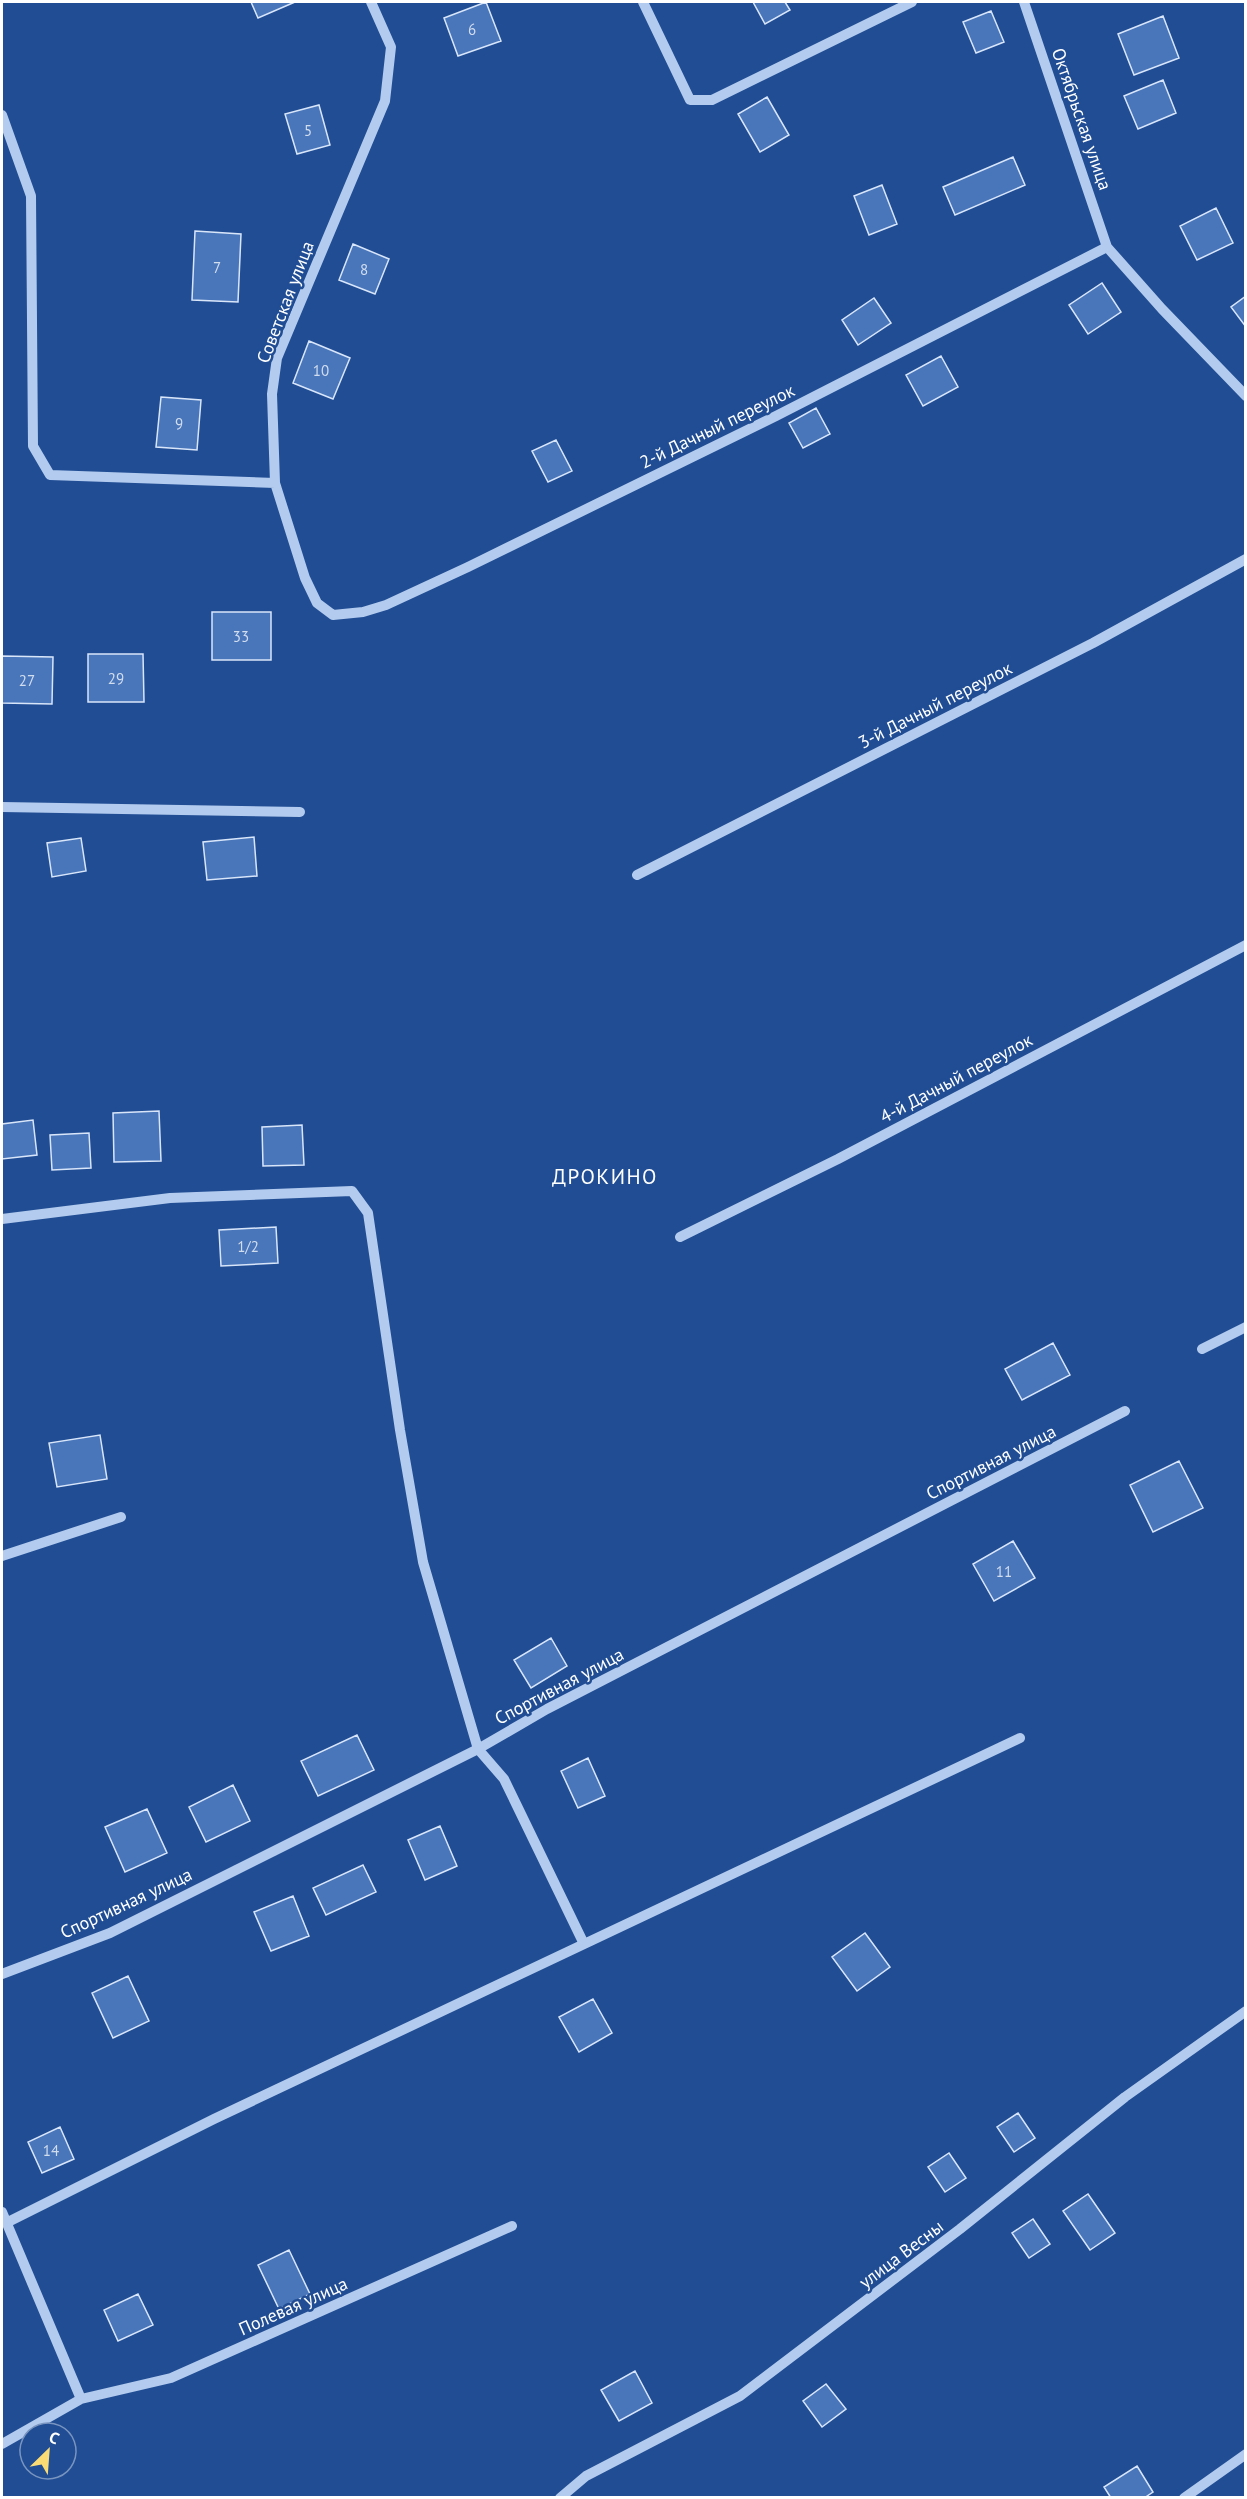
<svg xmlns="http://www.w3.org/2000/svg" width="1247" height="2499" font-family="'PT Sans',sans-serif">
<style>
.building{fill:#4976ba;stroke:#d9e6fa;stroke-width:1.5}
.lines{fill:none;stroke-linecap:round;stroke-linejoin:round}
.minor{stroke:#b3cbee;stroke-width:10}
.labels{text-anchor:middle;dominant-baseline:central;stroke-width:5;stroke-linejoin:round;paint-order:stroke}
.number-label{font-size:15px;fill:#d2ddee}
.street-label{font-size:18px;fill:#fff;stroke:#204d94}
.quarter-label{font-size:21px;letter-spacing:1.5px;fill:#fff;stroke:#204d94}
</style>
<rect width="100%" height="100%" fill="#204d94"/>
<path class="building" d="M 251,2 L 295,2 L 258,18 Z
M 486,2 L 501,41 L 458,56 L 444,18 Z
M 753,2 L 785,2 L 790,10 L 765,24 Z
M 991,11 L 1004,42 L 976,53 L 963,22 Z
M 1163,16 L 1179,58 L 1134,75 L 1118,34 Z
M 1163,80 L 1176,113 L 1138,129 L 1124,96 Z
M 767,97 L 789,135 L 760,152 L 738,114 Z
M 319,105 L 330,145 L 297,154 L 285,114 Z
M 1013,157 L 1025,185 L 955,215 L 943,187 Z
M 882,185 L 897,224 L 869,235 L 854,196 Z
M 1216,208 L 1233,243 L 1197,260 L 1180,226 Z
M 195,231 L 241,234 L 238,302 L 192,300 Z
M 353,244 L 389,259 L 375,294 L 339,280 Z
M 1102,283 L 1121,312 L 1088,334 L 1069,305 Z
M 1246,296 L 1246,327 L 1231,307 Z
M 874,298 L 891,323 L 858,345 L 842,320 Z
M 309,341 L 350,358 L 333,399 L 293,383 Z
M 941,356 L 958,387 L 923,406 L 906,375 Z
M 161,397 L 201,400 L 197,450 L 156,447 Z
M 816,408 L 830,434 L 803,448 L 789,423 Z
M 556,440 L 572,471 L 548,482 L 532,451 Z
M 212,612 L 271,612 L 271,660 L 212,660 Z
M 88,654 L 143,654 L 144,702 L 88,702 Z
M 2,656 L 53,657 L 52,704 L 2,703 Z
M 254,837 L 257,876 L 207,880 L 203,842 Z
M 81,838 L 86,871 L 52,877 L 47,843 Z
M 159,1111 L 161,1161 L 114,1162 L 113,1113 Z
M 33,1120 L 37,1155 L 2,1159 L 2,1124 Z
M 302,1125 L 304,1165 L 263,1166 L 262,1127 Z
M 89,1133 L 91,1168 L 52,1170 L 50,1135 Z
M 276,1227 L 278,1263 L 221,1266 L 219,1230 Z
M 1053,1343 L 1070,1375 L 1022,1400 L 1005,1369 Z
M 100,1435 L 107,1479 L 57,1487 L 49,1443 Z
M 1179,1461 L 1203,1508 L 1153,1532 L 1130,1485 Z
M 1013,1541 L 1035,1578 L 994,1601 L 973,1564 Z
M 551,1638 L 567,1666 L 531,1688 L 514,1660 Z
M 357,1735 L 374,1770 L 318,1796 L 301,1761 Z
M 588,1758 L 605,1796 L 578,1808 L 561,1771 Z
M 233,1785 L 250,1821 L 206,1842 L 189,1807 Z
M 147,1809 L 167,1853 L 125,1872 L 105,1827 Z
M 440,1826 L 457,1866 L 425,1880 L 408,1840 Z
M 363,1865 L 376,1892 L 326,1915 L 313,1888 Z
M 293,1896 L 309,1936 L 271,1951 L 254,1912 Z
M 865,1933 L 890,1967 L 857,1991 L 832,1957 Z
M 128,1976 L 149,2021 L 113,2038 L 92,1993 Z
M 593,1999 L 612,2033 L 579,2052 L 559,2017 Z
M 1018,2113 L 1035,2138 L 1014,2152 L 997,2127 Z
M 60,2127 L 74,2159 L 42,2173 L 28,2142 Z
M 949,2153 L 966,2178 L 945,2192 L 928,2167 Z
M 1088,2194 L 1115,2233 L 1090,2250 L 1063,2211 Z
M 1033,2219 L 1050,2244 L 1029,2258 L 1012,2233 Z
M 289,2250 L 310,2294 L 279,2309 L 258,2265 Z
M 138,2294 L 153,2325 L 118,2341 L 104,2310 Z
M 635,2371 L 652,2403 L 619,2421 L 601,2390 Z
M 826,2384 L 846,2409 L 822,2427 L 803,2401 Z
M 1137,2466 L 1153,2492 L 1144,2498 L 1111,2498 L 1104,2487 Z"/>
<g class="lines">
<path class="minor" d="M 371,2 L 391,47 L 385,101 L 277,358 L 272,394 L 275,483 L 305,578 L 317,603 L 333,615 L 363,612 L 386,605 L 468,567 L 776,416 L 1107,247
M 643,2 L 690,100 L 712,100 L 912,2
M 1024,2 L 1107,247 L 1162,309 L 1246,396
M 2,115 L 31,196 L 33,446 L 50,475 L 275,483
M 2,807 L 300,812
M 637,875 L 1093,643 L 1246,559
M 2,1219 L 170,1198 L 352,1191 L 368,1213 L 400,1430 L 423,1562 L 478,1749 L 504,1779 L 584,1944
M 680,1237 L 838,1159 L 1246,945
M 1202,1349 L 1246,1327
M 2,1556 L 121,1517
M 2,1974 L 110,1933 L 478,1749 L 547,1709 L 1125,1411
M 2,2212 L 81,2399
M 6,2223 L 214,2119 L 1020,1738
M 2,2444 L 81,2399 L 171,2378 L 512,2226
M 560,2498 L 586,2476 L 740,2396 L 960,2229 L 1125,2097 L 1246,2011
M 1184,2498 L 1246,2454"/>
</g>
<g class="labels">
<g class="number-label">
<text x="472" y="29">6</text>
<text x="308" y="130">5</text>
<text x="217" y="267">7</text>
<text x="364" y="269">8</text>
<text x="321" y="370">10</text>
<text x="179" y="423">9</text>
<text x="241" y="636">33</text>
<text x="116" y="678">29</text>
<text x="27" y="680">27</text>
<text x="248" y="1246">1/2</text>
<text x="1004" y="1571">11</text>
<text x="51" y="2150">14</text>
</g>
<g class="street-label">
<text transform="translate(1082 119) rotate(71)">Октябрьская улица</text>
<text transform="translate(285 302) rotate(-69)">Советская улица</text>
<text transform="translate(717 426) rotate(-26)">2-й Дачный переулок</text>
<text transform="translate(935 705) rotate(-27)">3-й Дачный переулок</text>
<text transform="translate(956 1078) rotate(-28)">4-й Дачный переулок</text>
<text transform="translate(991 1462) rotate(-27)">Спортивная улица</text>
<text transform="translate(559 1686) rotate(-28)">Спортивная улица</text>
<text transform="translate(126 1903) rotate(-25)">Спортивная улица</text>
<text transform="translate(901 2254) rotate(-37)">улица Весны</text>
<text transform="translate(293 2306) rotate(-24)">Полевая улица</text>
</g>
<g class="quarter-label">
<text x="605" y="1176">ДРОКИНО</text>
</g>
</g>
<rect width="1247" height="2499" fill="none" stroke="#ffffff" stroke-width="6"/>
<g transform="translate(48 2451) rotate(25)"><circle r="28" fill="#204d94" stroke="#7994bf" stroke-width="1.5"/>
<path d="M0-4.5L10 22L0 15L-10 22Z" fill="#fbdb74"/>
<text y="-9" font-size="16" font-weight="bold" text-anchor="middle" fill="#ffffff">С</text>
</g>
</svg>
